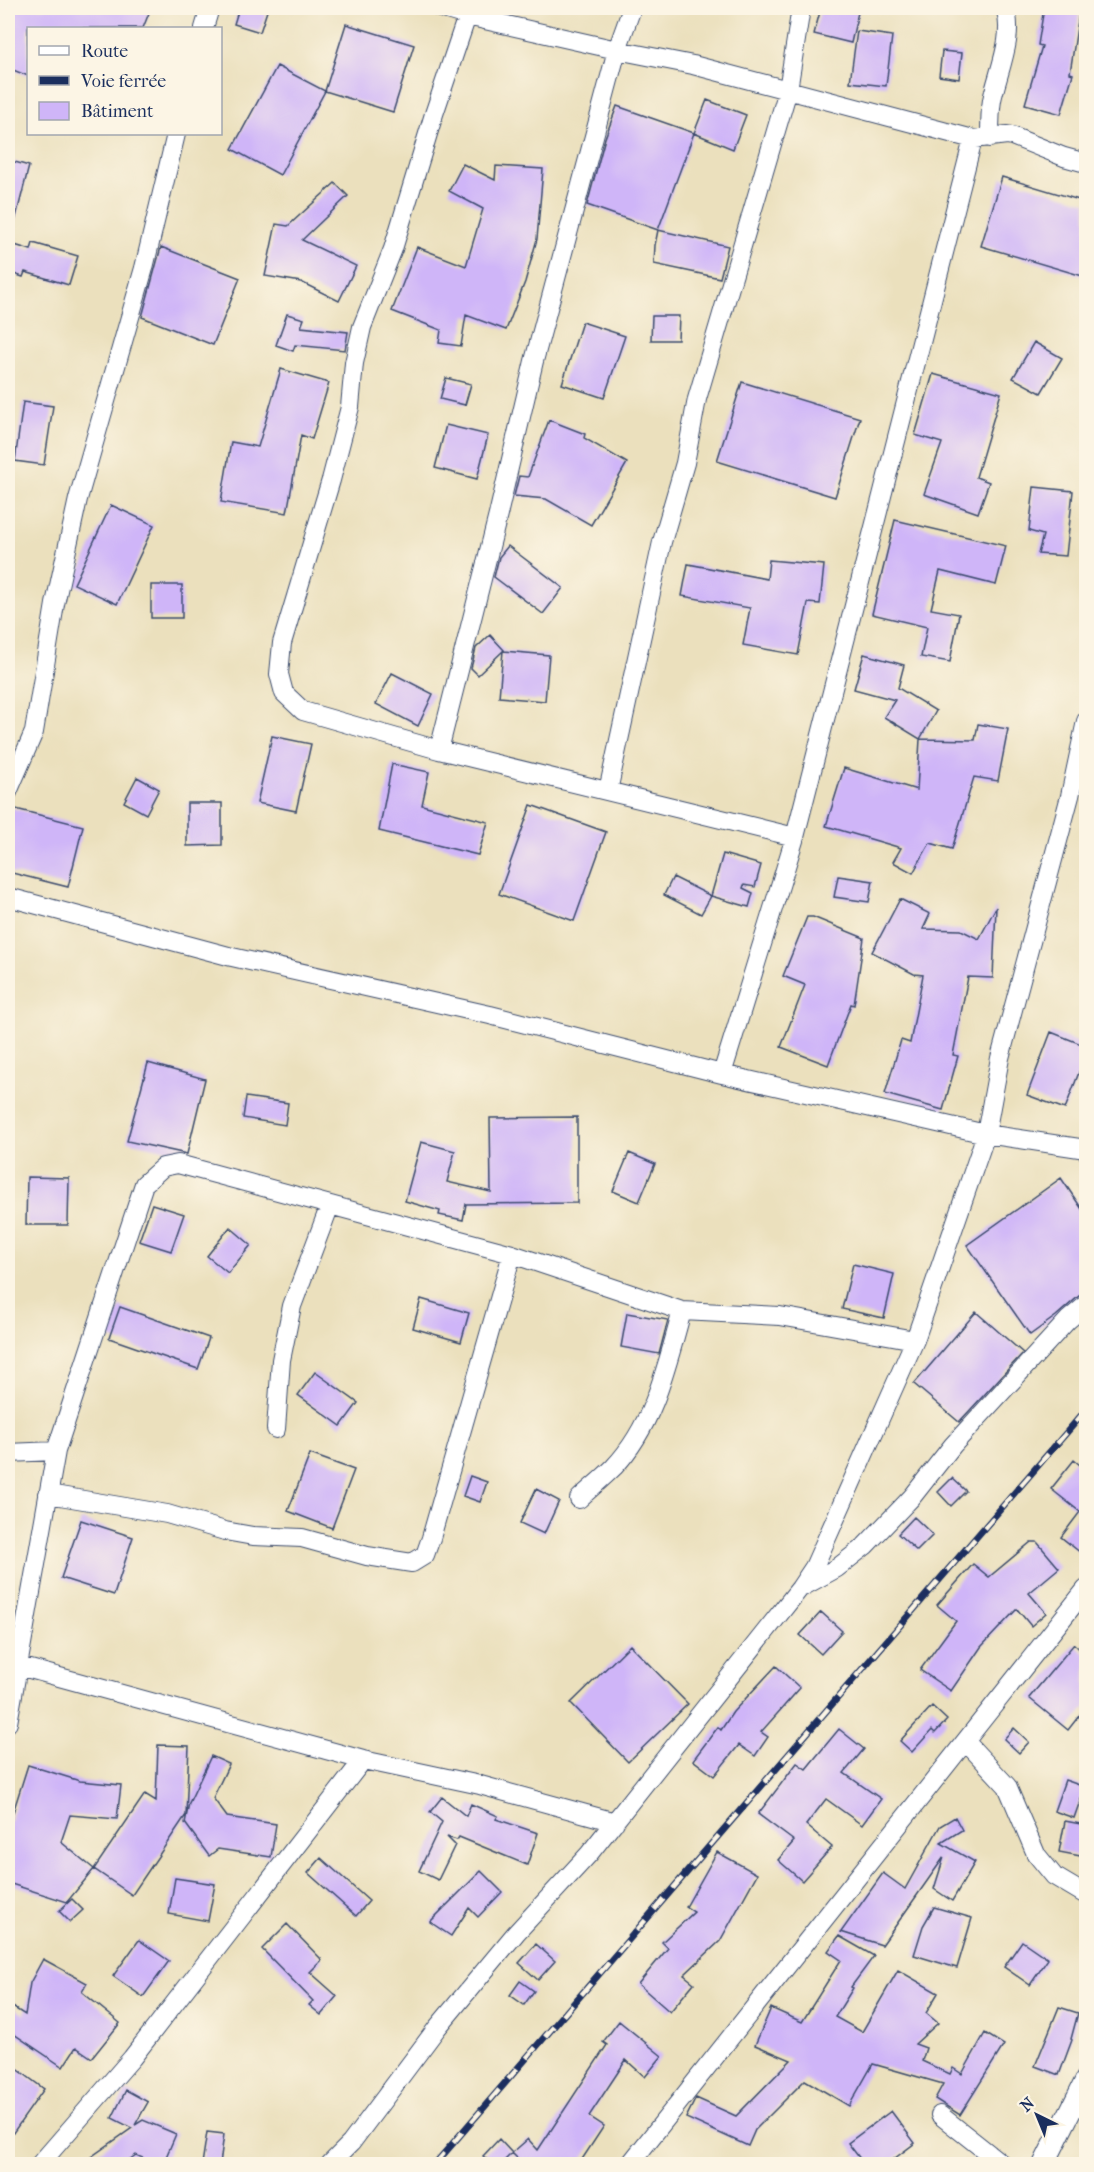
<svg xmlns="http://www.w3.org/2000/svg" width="1094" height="2172" font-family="'IM FELL French Canon',serif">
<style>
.building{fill:#cfb5f8}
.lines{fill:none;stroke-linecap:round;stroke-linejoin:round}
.minor-casing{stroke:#3a4a6c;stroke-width:20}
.tertiary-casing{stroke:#3a4a6c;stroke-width:23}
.minor{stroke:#fff;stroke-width:18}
.tertiary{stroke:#fff;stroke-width:21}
.rail-casing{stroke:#1b2f5e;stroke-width:7}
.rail{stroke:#fcf5e5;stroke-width:4.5;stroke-dasharray:14;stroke-linecap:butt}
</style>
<rect width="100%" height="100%" fill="#fcf5e5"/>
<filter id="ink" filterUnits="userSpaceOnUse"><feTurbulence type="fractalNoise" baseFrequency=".0167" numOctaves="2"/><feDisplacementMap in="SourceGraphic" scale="12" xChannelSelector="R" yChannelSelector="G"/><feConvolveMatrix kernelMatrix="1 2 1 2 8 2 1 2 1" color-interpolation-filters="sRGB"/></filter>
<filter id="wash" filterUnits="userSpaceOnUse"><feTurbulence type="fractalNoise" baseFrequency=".008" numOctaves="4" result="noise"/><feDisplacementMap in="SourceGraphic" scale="24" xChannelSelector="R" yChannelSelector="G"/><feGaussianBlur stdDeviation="1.35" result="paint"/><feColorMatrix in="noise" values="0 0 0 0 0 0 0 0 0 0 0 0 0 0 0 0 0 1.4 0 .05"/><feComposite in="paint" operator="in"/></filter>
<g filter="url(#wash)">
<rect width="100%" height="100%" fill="#ebe0bd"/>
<g id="blocks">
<path class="building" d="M 8,8 L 151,8 L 143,28 L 28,28 L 28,76 L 8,68 Z
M 239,8 L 268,8 L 260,32 L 234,24 Z
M 821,8 L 859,8 L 851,43 L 814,34 Z
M 1044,8 L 1080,8 L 1070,73 L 1073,74 L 1061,114 L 1025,104 L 1042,46 L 1038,45 Z
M 346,24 L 414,45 L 393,112 L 325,91 Z
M 857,31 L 892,36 L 886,86 L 850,82 Z
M 942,51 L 962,53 L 959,79 L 939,76 Z
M 277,66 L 325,91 L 280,175 L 232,149 Z
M 707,100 L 746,115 L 733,149 L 694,133 Z
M 617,106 L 694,133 L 658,230 L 587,205 L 605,138 Z
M 8,160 L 29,166 L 13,229 L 8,229 Z
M 463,164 L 495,180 L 496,166 L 543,169 L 537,239 L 525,282 L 506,330 L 466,315 L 461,346 L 439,343 L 441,330 L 392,311 L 417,247 L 466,266 L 483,209 L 449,191 Z
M 1002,177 L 1086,202 L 1086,277 L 981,246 Z
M 335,183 L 348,196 L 302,240 L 356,266 L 339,301 L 301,282 L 265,276 L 276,224 L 288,226 Z
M 658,230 L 728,246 L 720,278 L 654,264 L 655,245 Z
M 8,243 L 31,250 L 33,243 L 78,256 L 69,285 L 25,272 L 23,277 L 8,272 Z
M 161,247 L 240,278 L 213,345 L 142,317 Z
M 287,314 L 304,319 L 301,327 L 348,332 L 345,350 L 295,345 L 293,351 L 276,345 Z
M 652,316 L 679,316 L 678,340 L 651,340 Z
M 582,322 L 625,336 L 604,398 L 562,384 Z
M 1034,342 L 1062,358 L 1041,393 L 1013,378 Z
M 281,369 L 329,383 L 312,439 L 301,435 L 287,513 L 221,502 L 231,442 L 258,447 Z
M 933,374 L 1001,393 L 976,477 L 989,482 L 978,513 L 924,494 L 942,443 L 915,435 Z
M 446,378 L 471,384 L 465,405 L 440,399 Z
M 742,382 L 860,418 L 835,497 L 717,461 Z
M 23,402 L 53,406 L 44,465 L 15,461 Z
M 549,420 L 585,434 L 584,438 L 627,463 L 591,525 L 546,499 L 514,496 L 519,476 L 528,477 Z
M 446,425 L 488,435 L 477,479 L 435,468 Z
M 1034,487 L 1073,491 L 1066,556 L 1038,554 L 1043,535 L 1029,531 Z
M 111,505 L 154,525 L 117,604 L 74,584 Z
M 895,520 L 1006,546 L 996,585 L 940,571 L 931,609 L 959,614 L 950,662 L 921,657 L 927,627 L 872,614 Z
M 508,546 L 563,588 L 543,614 L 494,577 L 499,557 Z
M 769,560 L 824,565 L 820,604 L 808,603 L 798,655 L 743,645 L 750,608 L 682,596 L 688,564 L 767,579 Z
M 151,585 L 182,585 L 182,618 L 151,618 Z
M 490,635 L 504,650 L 478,675 L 471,668 L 476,648 Z
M 503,651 L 549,655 L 545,701 L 499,697 Z
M 864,654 L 904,665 L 898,688 L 936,711 L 920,739 L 884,717 L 895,700 L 854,689 Z
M 392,673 L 433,694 L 418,726 L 376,704 Z
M 978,724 L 1008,729 L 998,781 L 974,777 L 952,849 L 930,843 L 913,873 L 893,862 L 901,848 L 826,826 L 844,768 L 917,790 L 920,739 L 975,740 Z
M 272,736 L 311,744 L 296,811 L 257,803 Z
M 392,764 L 429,772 L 422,805 L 488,822 L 478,855 L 379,831 Z
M 137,777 L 159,789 L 146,814 L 124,802 Z
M 187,803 L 222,803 L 222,845 L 187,846 Z
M 531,805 L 606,832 L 574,921 L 499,894 Z
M 8,807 L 83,826 L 68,887 L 8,872 Z
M 723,854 L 761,865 L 755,887 L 744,885 L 743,888 L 753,893 L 749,907 L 711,896 Z
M 838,876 L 873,881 L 869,902 L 834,897 Z
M 673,877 L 711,896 L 701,914 L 664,895 Z
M 900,899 L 930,914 L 923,929 L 961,930 L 979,939 L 996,907 L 993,978 L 968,977 L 953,1055 L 958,1056 L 943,1110 L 885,1094 L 901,1040 L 910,1043 L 923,975 L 914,974 L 872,952 Z
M 807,917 L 813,917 L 864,938 L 854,1005 L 851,1004 L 828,1065 L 781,1047 L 805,985 L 783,976 Z
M 1051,1032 L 1086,1046 L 1086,1054 L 1065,1109 L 1027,1095 Z
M 148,1063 L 205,1079 L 187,1154 L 127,1141 Z
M 246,1097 L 288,1103 L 285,1125 L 243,1118 Z
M 577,1117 L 577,1203 L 466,1204 L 463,1220 L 439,1215 L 440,1211 L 405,1201 L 421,1142 L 455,1151 L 447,1182 L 491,1192 L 490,1118 Z
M 629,1153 L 655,1164 L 639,1202 L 613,1191 Z
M 27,1177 L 69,1178 L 68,1225 L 26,1225 Z
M 1061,1178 L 1086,1215 L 1086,1294 L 1079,1296 L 1056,1316 L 1030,1335 L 967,1245 Z
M 152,1204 L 184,1214 L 171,1251 L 139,1241 Z
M 230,1227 L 251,1245 L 228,1273 L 207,1256 Z
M 853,1264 L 894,1274 L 884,1318 L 842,1309 Z
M 421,1299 L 469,1313 L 461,1342 L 413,1328 Z
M 120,1307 L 209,1338 L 198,1369 L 109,1338 Z
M 976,1312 L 1023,1353 L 959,1422 L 914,1384 Z
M 627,1313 L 668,1320 L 659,1354 L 621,1347 Z
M 315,1372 L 358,1403 L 341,1426 L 298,1395 Z
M 310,1454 L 354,1470 L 332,1528 L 288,1511 Z
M 1074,1460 L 1086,1470 L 1086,1557 L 1061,1537 L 1080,1512 L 1051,1489 Z
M 470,1476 L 487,1482 L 480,1502 L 463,1496 Z
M 952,1478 L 966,1491 L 951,1506 L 938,1492 Z
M 536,1489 L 559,1501 L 544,1534 L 520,1523 Z
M 914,1517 L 933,1535 L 917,1551 L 898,1534 Z
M 81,1520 L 133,1537 L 114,1595 L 61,1578 Z
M 1031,1542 L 1037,1542 L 1059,1568 L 1029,1593 L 1046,1613 L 1031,1626 L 1017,1609 L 981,1647 L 951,1691 L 920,1670 L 956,1621 L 937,1605 L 973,1564 L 989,1577 Z
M 821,1612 L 842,1631 L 821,1654 L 800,1635 Z
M 1074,1644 L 1086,1655 L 1086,1707 L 1068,1730 L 1029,1698 Z
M 630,1645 L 688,1704 L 628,1762 L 571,1703 Z
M 776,1666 L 800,1688 L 761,1732 L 768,1737 L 755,1756 L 739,1745 L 714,1776 L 693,1760 L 718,1727 L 721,1730 L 733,1712 Z
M 932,1706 L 947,1720 L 935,1733 L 932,1730 L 912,1752 L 900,1741 Z
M 1014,1728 L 1029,1742 L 1019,1753 L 1004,1739 Z
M 839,1729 L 864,1749 L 844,1773 L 881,1799 L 862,1825 L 826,1799 L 806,1825 L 832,1847 L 802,1881 L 778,1860 L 794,1841 L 758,1814 L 797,1763 L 806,1769 Z
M 158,1745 L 189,1746 L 186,1815 L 132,1895 L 94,1869 L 145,1794 L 156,1801 Z
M 211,1756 L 229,1764 L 213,1798 L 227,1817 L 276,1824 L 271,1857 L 218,1849 L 209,1856 L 185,1823 L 189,1803 Z
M 28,1765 L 80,1781 L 121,1785 L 117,1819 L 70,1815 L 61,1842 L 94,1869 L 67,1902 L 8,1883 L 8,1828 Z
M 1065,1780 L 1085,1787 L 1074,1818 L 1054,1811 Z
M 442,1797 L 466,1816 L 471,1804 L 498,1816 L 496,1819 L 538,1833 L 527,1865 L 459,1837 L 457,1840 L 447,1837 L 455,1845 L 438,1880 L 419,1871 L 442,1822 L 430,1812 Z
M 955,1817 L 962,1830 L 941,1843 L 975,1862 L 952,1901 L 934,1889 L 944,1857 L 882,1945 L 841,1932 L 883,1873 L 905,1889 L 940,1826 Z
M 1065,1821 L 1086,1825 L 1086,1857 L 1059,1852 Z
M 717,1852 L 757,1874 L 720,1941 L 684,1975 L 694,1983 L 670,2012 L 638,1984 L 668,1948 L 662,1942 L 694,1912 L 686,1907 Z
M 321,1858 L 369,1901 L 356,1916 L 308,1873 Z
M 481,1871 L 502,1892 L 478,1917 L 469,1908 L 451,1936 L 430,1922 Z
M 175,1878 L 215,1884 L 208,1921 L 169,1914 Z
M 72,1899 L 83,1910 L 70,1922 L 59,1911 Z
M 934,1907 L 972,1918 L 957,1968 L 914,1955 L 923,1926 Z
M 287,1924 L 322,1960 L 310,1972 L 337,1996 L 321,2015 L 309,2005 L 313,2001 L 262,1949 Z
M 839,1936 L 874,1956 L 851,1987 L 853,1988 L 835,2017 L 862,2032 L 898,1970 L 938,1993 L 926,2013 L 938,2023 L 915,2044 L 926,2048 L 922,2061 L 950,2074 L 953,2068 L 962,2074 L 985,2033 L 1004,2045 L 960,2115 L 935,2099 L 943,2084 L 873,2064 L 849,2106 L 805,2080 L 755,2130 L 748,2146 L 686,2118 L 696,2098 L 736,2116 L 791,2060 L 755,2045 L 771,2008 L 802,2022 L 841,1960 L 828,1951 Z
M 139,1940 L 169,1961 L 143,1997 L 113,1976 Z
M 1022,1941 L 1048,1959 L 1030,1985 L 1004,1967 Z
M 536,1944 L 555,1961 L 538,1980 L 519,1963 Z
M 43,1959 L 87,1983 L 82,1992 L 120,2023 L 92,2058 L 76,2047 L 63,2067 L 8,2030 L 8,2004 L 25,2015 L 30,1983 Z
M 520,1981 L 534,1991 L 524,2005 L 510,1995 Z
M 1059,2007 L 1078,2013 L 1071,2039 L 1072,2040 L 1059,2075 L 1035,2066 Z
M 619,2021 L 662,2056 L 645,2077 L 626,2060 L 589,2116 L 604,2126 L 579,2164 L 523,2164 L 512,2153 L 528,2139 L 538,2150 L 607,2045 L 603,2042 Z
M 8,2062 L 44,2089 L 8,2140 Z
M 126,2090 L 148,2102 L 135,2125 L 143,2120 L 176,2134 L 163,2164 L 156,2164 L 136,2155 L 123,2164 L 81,2164 L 132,2128 L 112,2118 Z
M 891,2111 L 915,2143 L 887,2164 L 864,2164 L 848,2143 Z
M 207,2132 L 224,2134 L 220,2164 L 202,2164 Z
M 499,2139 L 512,2153 L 501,2164 L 492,2164 L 483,2156 Z"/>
</g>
</g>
<g filter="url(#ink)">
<use href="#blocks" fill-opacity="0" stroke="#3a4a6c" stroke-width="1.5"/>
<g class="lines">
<g class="minor-casing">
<path id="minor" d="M 440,8 L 467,16 L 617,50 L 693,65 L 973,139 L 1007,135 L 1012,136 L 1064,157 L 1086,163
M 467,16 L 434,114 L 393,249 L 362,327 L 354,363 L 350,407 L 331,480 L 282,643 L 279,674 L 284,693 L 303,711 L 439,750 L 795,837
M 204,28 L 210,8
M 990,138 C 990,125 990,112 992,100 C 998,71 1015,36 1005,8
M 439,750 L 498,515 L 534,361 L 617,50 L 632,8
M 608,791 L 662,542 L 685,463 L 697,399 L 788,90 L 801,8
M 8,792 L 34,732 L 55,604 L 78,499 L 144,268 L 176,134
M 8,897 L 232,957 L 490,1015 L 722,1074 L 986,1134 L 1086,1149
M 722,1074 L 795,837 L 973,139
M 276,1429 L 281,1360 L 292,1306 L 330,1205
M 8,1453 L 56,1451
M 48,1494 L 167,1514 L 225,1531 L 253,1536 L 302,1538 L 367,1556 L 412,1563 L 425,1555 L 431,1538 L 512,1254
M 579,1499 C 591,1488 603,1478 614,1467 C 654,1425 667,1365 682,1311
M 804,1586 L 837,1568 L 865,1546 L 912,1497 L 953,1445 L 1068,1320 L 1086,1305
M 8,1663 L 363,1760 L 480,1785 L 615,1822
M 8,1723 L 56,1451 L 144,1184 L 163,1167 L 178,1164 L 512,1254 L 682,1311 L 780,1316 L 915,1340
M 966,1742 L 1007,1786 L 1036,1854 L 1054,1876 L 1086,1895
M 940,2115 L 1002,2164
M 40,2164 L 132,2058 L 363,1760
M 330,2164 L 351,2143 L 437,2028 L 516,1933 L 589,1854 L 800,1588 L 814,1567 L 915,1340 L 986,1134 L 1000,1058 L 1070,796 L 1086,721
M 630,2164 L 1086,1589"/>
</g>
<g class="tertiary-casing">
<path id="tertiary" d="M 1044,2164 L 1086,2080"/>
</g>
<use href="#minor" class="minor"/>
<use href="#tertiary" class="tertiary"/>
<g class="rail-casing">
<path id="rail" d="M 435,2164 L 1086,1410"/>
</g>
<use href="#rail" class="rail"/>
</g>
</g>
<rect width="1094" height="2172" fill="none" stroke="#fcf5e5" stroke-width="30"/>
<rect x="27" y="27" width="195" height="108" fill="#fcf5e5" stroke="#a2a6af" stroke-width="1.5"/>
<rect x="39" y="46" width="30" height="9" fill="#ffffff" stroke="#a2a6af" stroke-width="1.5"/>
<text x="81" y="57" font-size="18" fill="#1b2f5e">Route</text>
<rect x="39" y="76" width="30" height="9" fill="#1b2f5e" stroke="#a2a6af" stroke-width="1.5"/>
<text x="81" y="87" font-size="18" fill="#1b2f5e">Voie ferrée</text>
<rect x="39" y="102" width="30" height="18" fill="#cfb5f8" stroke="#a2a6af" stroke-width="1.5"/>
<text x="81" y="117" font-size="18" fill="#1b2f5e">Bâtiment</text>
<g transform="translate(1037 2115) rotate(317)" stroke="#fcf5e5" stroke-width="4.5" paint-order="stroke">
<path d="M0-4.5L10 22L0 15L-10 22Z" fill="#1b2f5e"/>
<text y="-9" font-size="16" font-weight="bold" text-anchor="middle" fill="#1b2f5e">N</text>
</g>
</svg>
